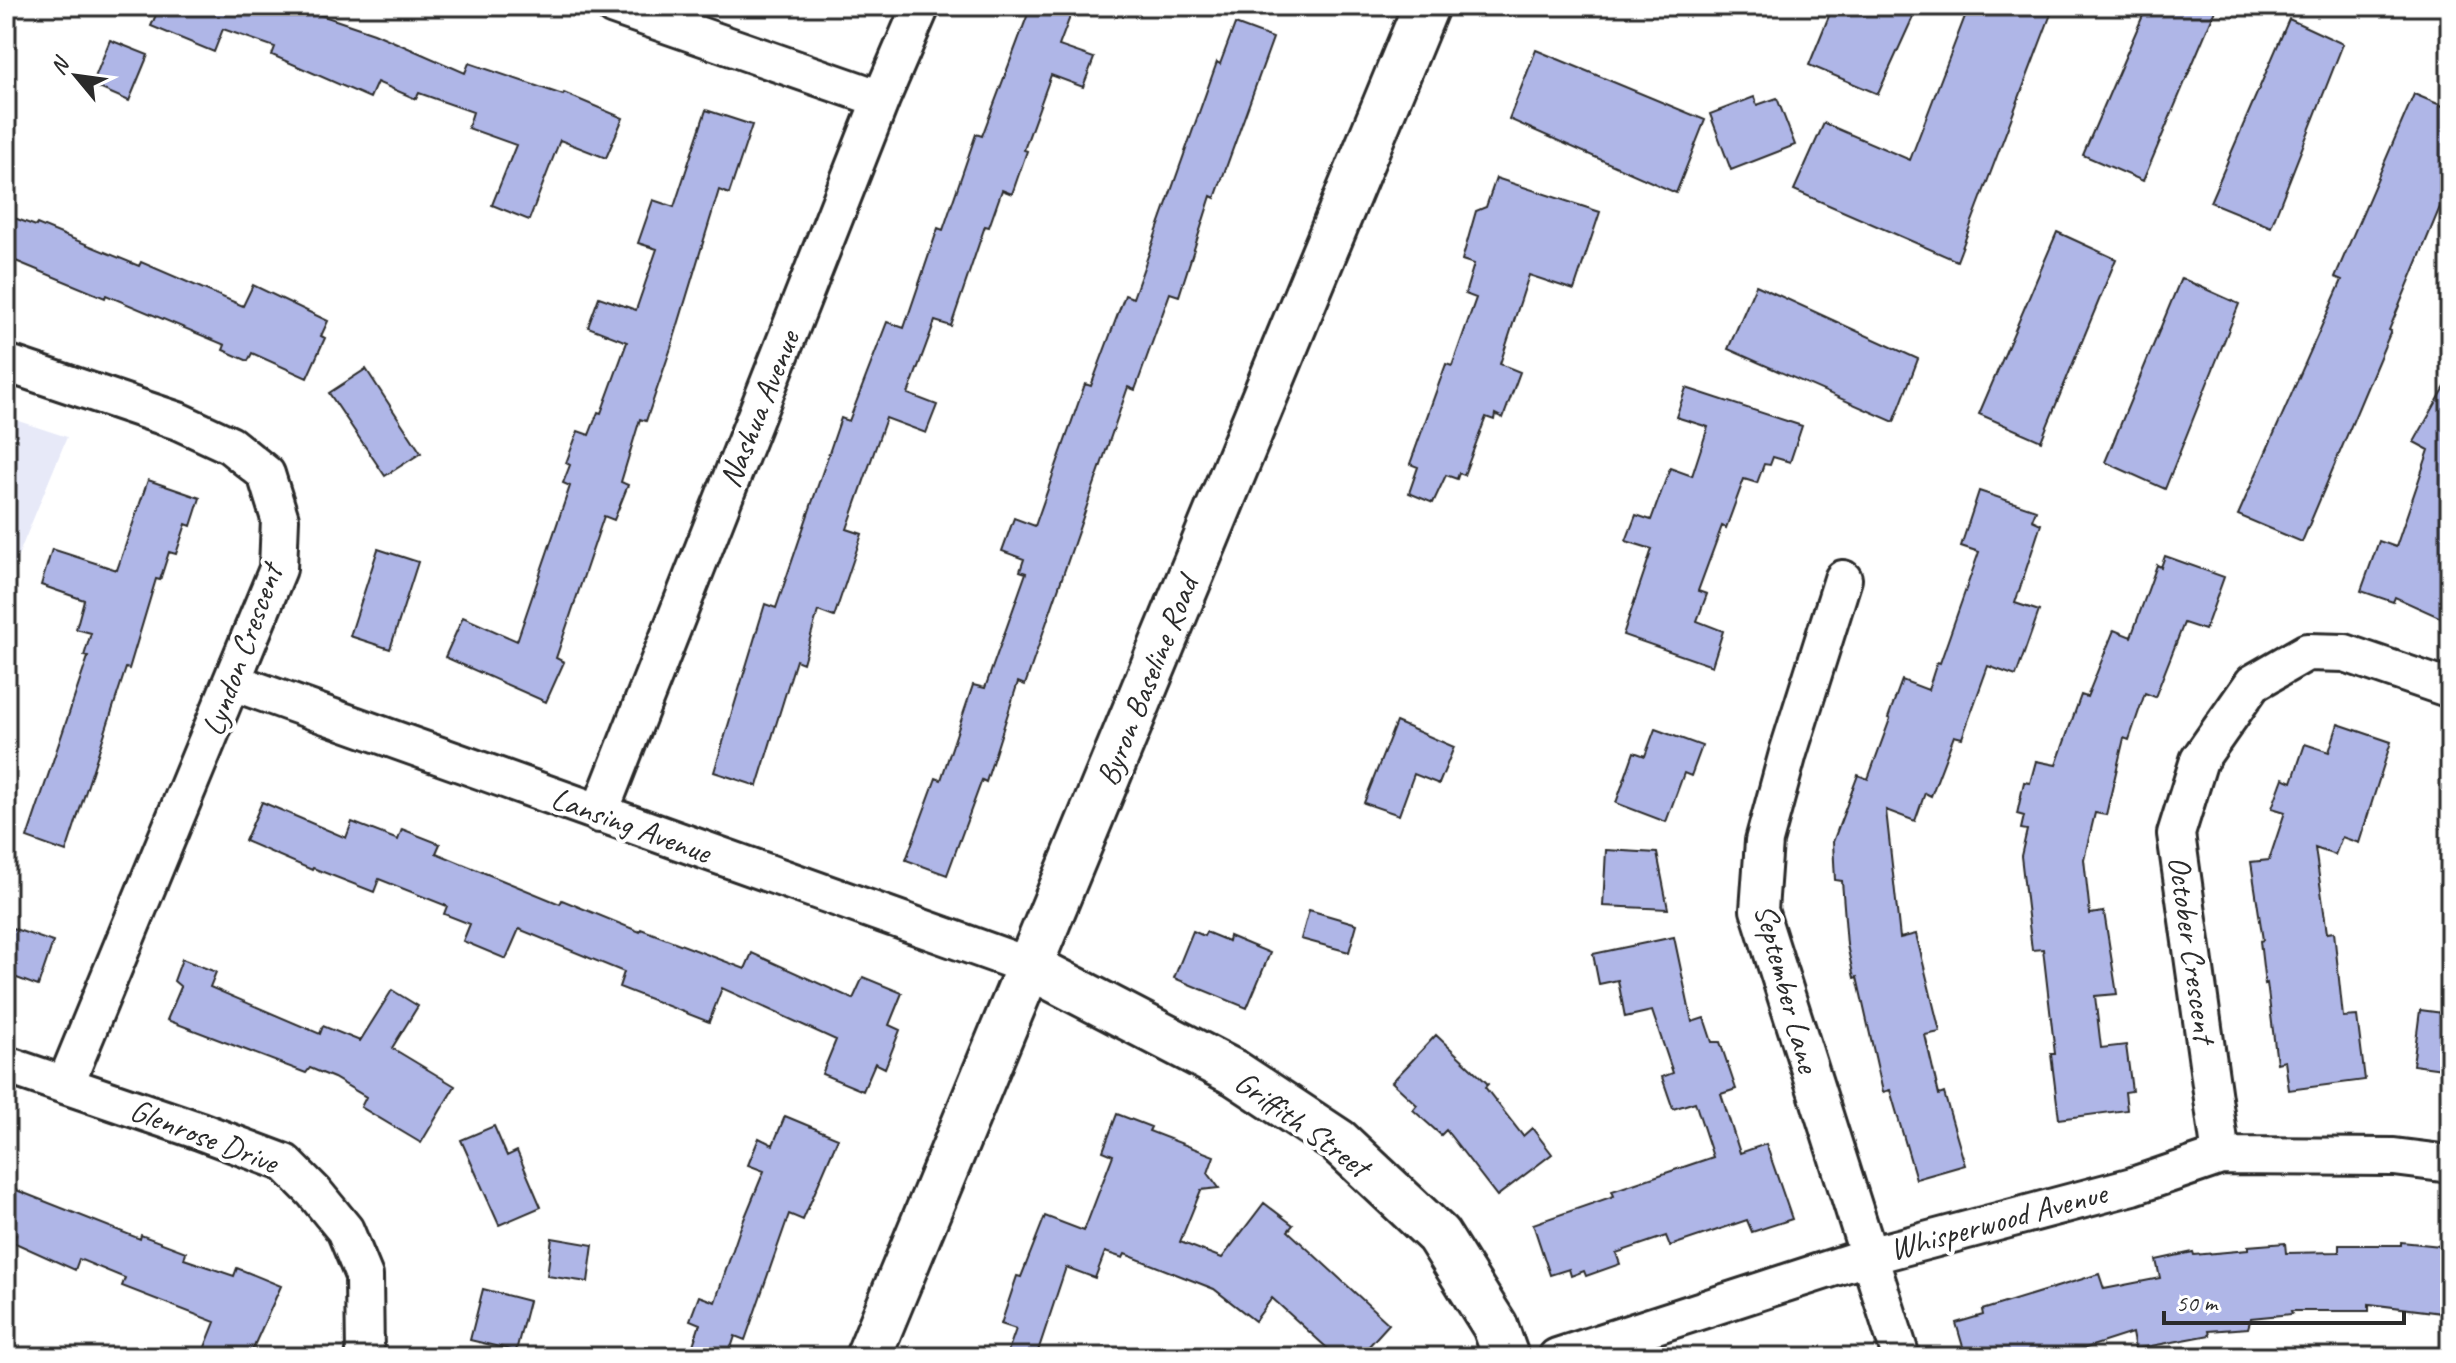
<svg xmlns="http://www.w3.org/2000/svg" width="2456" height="1363" font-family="Caveat,sans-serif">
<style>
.built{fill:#e7e9f8}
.building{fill:#afb6e7;stroke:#2b2b2b;stroke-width:2}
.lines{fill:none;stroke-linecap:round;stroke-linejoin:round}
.minor-casing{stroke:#2b2b2b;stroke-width:42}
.tertiary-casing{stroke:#2b2b2b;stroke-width:50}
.secondary-casing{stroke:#2b2b2b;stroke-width:50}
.minor{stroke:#fff;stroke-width:36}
.tertiary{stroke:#fff;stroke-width:44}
.secondary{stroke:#fff;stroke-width:44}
.labels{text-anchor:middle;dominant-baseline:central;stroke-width:8;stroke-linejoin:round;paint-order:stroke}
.street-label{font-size:32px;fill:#2b2b2b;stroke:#fff}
</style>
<rect width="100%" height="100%" fill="#fff"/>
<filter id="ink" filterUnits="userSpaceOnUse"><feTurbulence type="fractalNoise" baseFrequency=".0125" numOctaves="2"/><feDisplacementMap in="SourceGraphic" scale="16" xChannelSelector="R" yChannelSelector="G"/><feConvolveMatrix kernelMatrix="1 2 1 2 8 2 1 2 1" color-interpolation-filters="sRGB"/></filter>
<g filter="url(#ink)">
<path class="built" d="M 6,417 L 67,437 L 6,585 Z"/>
<path class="building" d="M 160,6 L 294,6 L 374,33 L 465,73 L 469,63 L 563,95 L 564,93 L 623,118 L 606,158 L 560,140 L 529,220 L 492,205 L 516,145 L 468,128 L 473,112 L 419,93 L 416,99 L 377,82 L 370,98 L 272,55 L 275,47 L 223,29 L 214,52 L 151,26 Z
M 1031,6 L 1074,6 L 1059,46 L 1094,58 L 1083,87 L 1051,75 L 1024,150 L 1027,151 L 1012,194 L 1002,190 L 989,227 L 985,226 L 951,326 L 935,321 L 908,394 L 937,405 L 926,433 L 886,418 L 847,529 L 862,534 L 834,617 L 818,611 L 803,663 L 796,660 L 757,786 L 714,772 L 765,604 L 776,608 L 841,418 L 849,421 L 887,322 L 904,328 L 938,228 L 943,230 L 976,134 L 982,136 Z
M 1833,6 L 1918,6 L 1878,94 L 1809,65 Z
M 1969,6 L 2054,6 L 1957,261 L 1794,190 L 1824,123 L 1910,160 Z
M 2147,6 L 2217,6 L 2143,181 L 2083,155 Z
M 2289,19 L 2343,44 L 2271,227 L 2210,202 Z
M 1235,24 L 1273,38 L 1215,198 L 1211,196 L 1179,296 L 1170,293 L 1135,390 L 1128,387 L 1025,685 L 1018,682 L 986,782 L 982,780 L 947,875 L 906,860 L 936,778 L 941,780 L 973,685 L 985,688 L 1026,573 L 1020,571 L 1024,559 L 1002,551 L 1014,518 L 1035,526 L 1085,384 L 1091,386 L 1125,295 L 1133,298 L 1217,62 L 1220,64 Z
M 110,40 L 148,55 L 129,101 L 92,85 Z
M 1536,50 L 1705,120 L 1676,193 L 1509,119 Z
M 2414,94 L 2450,109 L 2450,183 L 2389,330 L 2391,331 L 2302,542 L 2238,515 L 2342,280 L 2335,277 Z
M 1754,97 L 1757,105 L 1777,98 L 1795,145 L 1731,170 L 1710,114 Z
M 706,110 L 752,125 L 729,194 L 719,190 L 671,348 L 646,421 L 640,419 L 621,482 L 628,485 L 614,520 L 604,516 L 556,658 L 564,662 L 546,702 L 445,657 L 463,617 L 517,641 L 570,486 L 563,483 L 570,465 L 566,463 L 578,431 L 589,435 L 598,412 L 601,413 L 627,342 L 588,327 L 599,297 L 636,310 L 657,249 L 638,243 L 653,200 L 674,207 Z
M 1496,178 L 1600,212 L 1574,290 L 1529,275 L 1500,364 L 1520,372 L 1503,418 L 1495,414 L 1494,420 L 1486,417 L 1464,475 L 1459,473 L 1457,479 L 1446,475 L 1433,503 L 1409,493 L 1418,467 L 1410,464 L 1446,364 L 1452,366 L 1476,298 L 1465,294 L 1474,264 L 1462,260 L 1476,211 L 1486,207 Z
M 6,215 L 36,226 L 37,224 L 139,266 L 141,262 L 243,306 L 253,285 L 328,321 L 321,336 L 325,338 L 307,378 L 252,353 L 248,361 L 223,350 L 225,345 L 106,295 L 105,298 L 6,257 Z
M 2057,232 L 2116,259 L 2041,441 L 1979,414 Z
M 2181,278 L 2239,304 L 2165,489 L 2105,462 Z
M 1756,285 L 1918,359 L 1894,422 L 1728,349 Z
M 366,369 L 421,453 L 385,476 L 329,393 Z
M 2450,378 L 2450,622 L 2395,597 L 2393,602 L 2361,591 L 2379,541 L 2396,547 L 2429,450 L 2414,442 Z
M 1686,388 L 1802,426 L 1790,462 L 1773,457 L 1770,465 L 1764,464 L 1757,483 L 1744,479 L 1726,528 L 1722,526 L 1698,591 L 1707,594 L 1697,621 L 1723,631 L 1712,666 L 1623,635 L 1652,549 L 1626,541 L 1636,515 L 1651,520 L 1670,468 L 1692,476 L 1708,427 L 1676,417 Z
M 148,480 L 200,498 L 191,526 L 186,524 L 176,554 L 169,552 L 160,580 L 156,579 L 129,669 L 126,668 L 66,852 L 27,838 L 88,657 L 84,656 L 91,633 L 76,629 L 84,600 L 41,585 L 52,549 L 117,570 Z
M 1979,491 L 2036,510 L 2032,520 L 2041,524 L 2015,603 L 2039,611 L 2016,676 L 1988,666 L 1962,738 L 1954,736 L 1931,796 L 1925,793 L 1915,821 L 1886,810 L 1900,938 L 1916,934 L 1940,1032 L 1925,1035 L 1939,1095 L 1944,1093 L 1965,1165 L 1916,1179 L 1890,1090 L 1883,1092 L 1857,977 L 1854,978 L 1847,945 L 1842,881 L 1835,880 L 1833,842 L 1858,775 L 1868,779 L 1890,719 L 1888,718 L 1902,680 L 1928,690 L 1937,662 L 1940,663 L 1979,552 L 1961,546 Z
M 378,549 L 418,562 L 390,649 L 350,636 Z
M 2165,556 L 2224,577 L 2205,630 L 2184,623 L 2155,697 L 2145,693 L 2129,740 L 2124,738 L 2106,815 L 2095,813 L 2084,859 L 2090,914 L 2104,912 L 2117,994 L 2095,996 L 2101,1048 L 2126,1045 L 2132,1091 L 2125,1092 L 2127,1110 L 2059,1119 L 2051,1054 L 2055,1054 L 2043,949 L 2032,950 L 2021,856 L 2027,830 L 2021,829 L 2024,816 L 2017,814 L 2024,782 L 2030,783 L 2036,761 L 2056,765 L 2081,695 L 2087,697 L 2114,630 L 2131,637 L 2157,565 L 2161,567 Z
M 1396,722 L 1454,747 L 1439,784 L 1414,774 L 1399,815 L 1364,803 Z
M 2338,724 L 2391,742 L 2359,843 L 2342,837 L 2335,855 L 2315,848 L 2327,933 L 2334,932 L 2343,1017 L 2357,1016 L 2365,1080 L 2289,1090 L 2285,1061 L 2277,1063 L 2267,983 L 2265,984 L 2260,941 L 2263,940 L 2251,862 L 2269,860 L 2285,812 L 2272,808 L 2283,778 L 2292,782 L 2305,744 L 2329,752 Z
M 1655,729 L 1702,746 L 1691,776 L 1684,773 L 1666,822 L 1616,803 L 1634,752 L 1645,756 Z
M 262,802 L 346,838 L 352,822 L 398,840 L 402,829 L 440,844 L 436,853 L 560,904 L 562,900 L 640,932 L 641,929 L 745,969 L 752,953 L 853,999 L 863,977 L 902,993 L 889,1025 L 900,1030 L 885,1068 L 875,1063 L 863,1091 L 822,1074 L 836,1040 L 722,988 L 709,1022 L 619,987 L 624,972 L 519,929 L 506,959 L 463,941 L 470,924 L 444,914 L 447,906 L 379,879 L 374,892 L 313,868 L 312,870 L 245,841 Z
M 1606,850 L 1657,853 L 1668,909 L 1603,906 Z
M 1309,910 L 1357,924 L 1349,952 L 1301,939 Z
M 6,926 L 53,942 L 38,986 L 6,974 Z
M 1193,931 L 1204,936 L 1206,932 L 1228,941 L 1229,936 L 1270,953 L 1247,1008 L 1174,978 Z
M 1674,937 L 1692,1022 L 1704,1018 L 1712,1042 L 1720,1042 L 1736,1089 L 1721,1094 L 1740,1153 L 1766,1144 L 1792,1219 L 1752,1232 L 1747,1220 L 1670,1246 L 1666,1236 L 1616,1253 L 1620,1264 L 1586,1276 L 1584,1271 L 1571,1276 L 1569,1269 L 1550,1275 L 1533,1224 L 1614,1196 L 1612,1191 L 1713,1157 L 1695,1102 L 1673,1109 L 1662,1077 L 1673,1073 L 1652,1011 L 1625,1017 L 1618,980 L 1599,984 L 1593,954 Z
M 182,959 L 216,972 L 210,987 L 320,1034 L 323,1026 L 360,1041 L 392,990 L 418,1006 L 392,1048 L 455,1086 L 421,1143 L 361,1107 L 366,1097 L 334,1078 L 310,1068 L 306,1073 L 167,1020 L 181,987 L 174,981 Z
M 2420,1010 L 2450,1014 L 2450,1070 L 2413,1065 Z
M 1436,1035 L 1488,1084 L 1485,1087 L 1523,1136 L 1532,1128 L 1552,1154 L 1497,1196 L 1446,1130 L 1441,1135 L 1413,1110 L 1417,1105 L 1392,1082 Z
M 1117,1114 L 1151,1127 L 1149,1131 L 1214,1156 L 1208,1173 L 1219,1188 L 1201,1190 L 1180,1242 L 1222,1258 L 1264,1203 L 1293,1225 L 1288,1231 L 1389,1324 L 1359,1357 L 1337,1357 L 1272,1298 L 1255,1321 L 1214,1289 L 1125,1254 L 1123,1258 L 1105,1252 L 1095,1278 L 1066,1267 L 1036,1357 L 1006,1357 L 1016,1329 L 1001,1324 L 1017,1276 L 1021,1277 L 1045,1216 L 1084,1231 L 1113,1155 L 1103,1151 Z
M 785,1116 L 838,1138 L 803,1220 L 789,1214 L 745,1340 L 735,1336 L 728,1357 L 689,1357 L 700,1324 L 690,1320 L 699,1296 L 715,1302 L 740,1229 L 764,1171 L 748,1165 L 759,1138 L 773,1145 Z
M 494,1126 L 507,1156 L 517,1151 L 541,1207 L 499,1225 L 461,1140 Z
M 6,1186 L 140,1239 L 141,1235 L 186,1252 L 184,1259 L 234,1276 L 237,1268 L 281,1286 L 249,1357 L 201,1357 L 215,1322 L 122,1286 L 125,1278 L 79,1259 L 75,1270 L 13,1242 L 16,1235 L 6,1231 Z
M 552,1238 L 593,1245 L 588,1282 L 547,1276 Z
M 2401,1242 L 2450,1247 L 2450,1314 L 2369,1304 L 2369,1311 L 2291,1311 L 2292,1314 L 2251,1318 L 2248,1328 L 2209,1331 L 2210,1335 L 2135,1349 L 2132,1333 L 2058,1357 L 1966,1357 L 1956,1323 L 1983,1315 L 1982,1310 L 2099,1274 L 2104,1289 L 2160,1278 L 2156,1260 L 2193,1252 L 2194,1255 L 2248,1250 L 2248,1246 L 2285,1243 L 2286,1253 L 2339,1252 L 2339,1245 L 2401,1245 Z
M 483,1289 L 529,1301 L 516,1351 L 470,1340 Z"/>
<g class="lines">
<g class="minor-casing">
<path id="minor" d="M 614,6 L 881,99
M 6,363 L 178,421 L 230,445 L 266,474 L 280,519 L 278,569 L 65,1085
M 1843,579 L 1788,753 L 1764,841 L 1759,910 L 1901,1357
M 233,682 L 1029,966
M 599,814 L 881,99 L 921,6
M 6,1065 L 200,1131 L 285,1163 L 314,1192 L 345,1230 L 364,1276 L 365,1357
M 2221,1156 L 2176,834 L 2199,760 L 2253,683 L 2307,652 L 2345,653 L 2450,689
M 1557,1357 L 1869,1256 L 2133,1186 L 2221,1156 L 2394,1157 L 2450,1164"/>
</g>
<g class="tertiary-casing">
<path id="tertiary" d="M 1029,966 L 1235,1073 L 1338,1141 L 1438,1235 L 1495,1326 L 1506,1357"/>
</g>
<g class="secondary-casing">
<path id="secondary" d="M 868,1357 L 1426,6"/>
</g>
<use href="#minor" class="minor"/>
<use href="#tertiary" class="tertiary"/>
<use href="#secondary" class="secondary"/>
</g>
</g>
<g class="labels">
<g class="street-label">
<text transform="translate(759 409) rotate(-68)">Nashua Avenue</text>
<text transform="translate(242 650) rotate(-70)">Lyndon Crescent</text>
<text transform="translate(1147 681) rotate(-68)">Byron Baseline Road</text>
<text transform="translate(631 825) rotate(20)">Lansing Avenue</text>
<text transform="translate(2192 949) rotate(82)">October Crescent</text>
<text transform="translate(1787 988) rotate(75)">September Lane</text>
<text transform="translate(1302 1124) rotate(36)">Griffith Street</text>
<text transform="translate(204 1136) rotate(21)">Glenrose Drive</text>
<text transform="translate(1998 1221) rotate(-15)">Whisperwood Avenue</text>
</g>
</g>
<rect width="2456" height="1363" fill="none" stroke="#fff" stroke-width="32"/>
<rect x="16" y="16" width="2424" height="1331" fill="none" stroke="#2b2b2b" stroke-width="3" filter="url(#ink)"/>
<g transform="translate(76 76) rotate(299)" stroke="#ffffff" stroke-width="6" paint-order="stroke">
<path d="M0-6L14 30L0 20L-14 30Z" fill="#2b2b2b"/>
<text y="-12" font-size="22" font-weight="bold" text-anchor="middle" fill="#2b2b2b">N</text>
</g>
<path d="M2164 1311v12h240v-12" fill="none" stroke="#2b2b2b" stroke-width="4"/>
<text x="2176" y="1311" font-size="24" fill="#2b2b2b" stroke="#ffffff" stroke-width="6" paint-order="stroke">50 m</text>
</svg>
